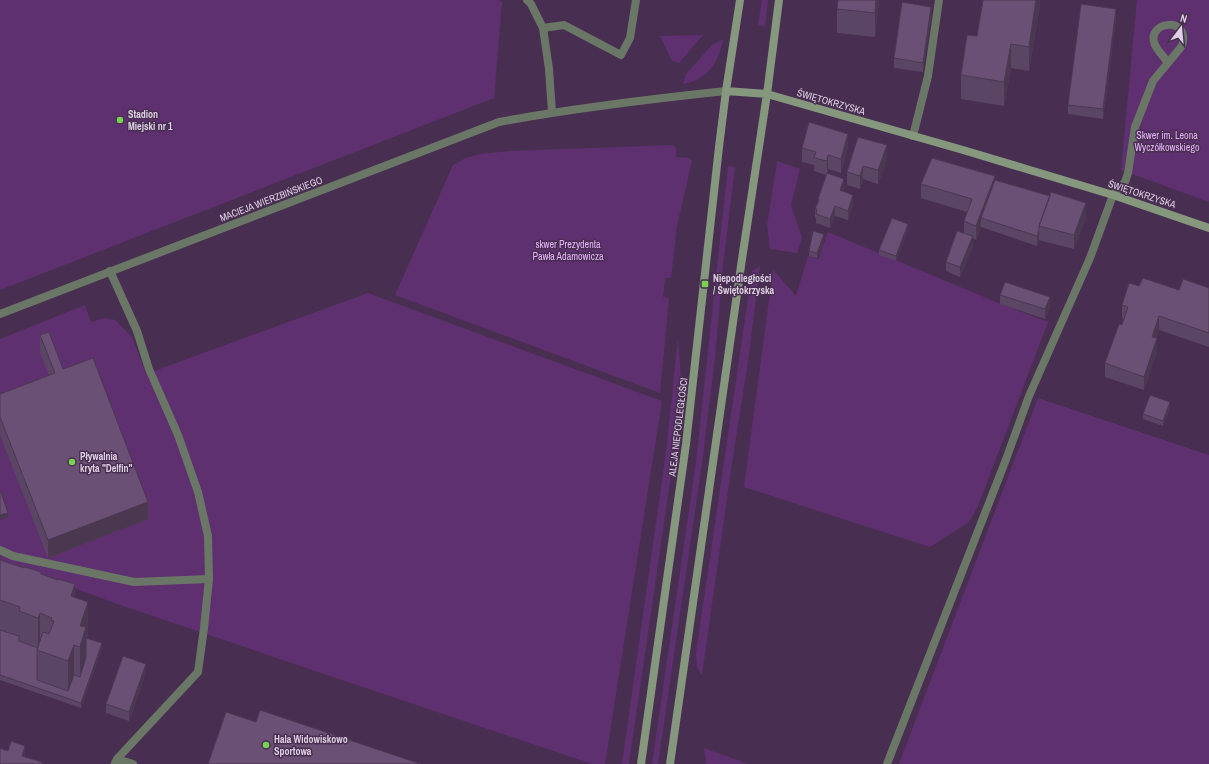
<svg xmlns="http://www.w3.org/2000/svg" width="1209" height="764" font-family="'Archivo Narrow',sans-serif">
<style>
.green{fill:#5f306f}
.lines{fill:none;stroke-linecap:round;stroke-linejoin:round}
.lane{stroke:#6b7766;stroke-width:8}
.street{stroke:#6b7766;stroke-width:8}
.secondary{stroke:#85987e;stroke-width:8}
.wall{fill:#5b4564}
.shaded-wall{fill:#4a3851}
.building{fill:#6a5074;stroke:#4a3851}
.poi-dot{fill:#7cd155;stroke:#482f51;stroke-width:1.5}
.labels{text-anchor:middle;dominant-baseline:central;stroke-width:3;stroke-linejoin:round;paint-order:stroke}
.street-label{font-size:10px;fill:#dfd0e5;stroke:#482f51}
.poi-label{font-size:10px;font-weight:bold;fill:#dfd0e5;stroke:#482f51;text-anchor:start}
.park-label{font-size:10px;fill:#e9b3fc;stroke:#482f51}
</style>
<rect width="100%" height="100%" fill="#482f51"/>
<path class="green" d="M 0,0 L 499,0 L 502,2 L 494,98 L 0,290 Z
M 762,0 L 768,0 L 765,27 L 758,25 Z
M 1137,0 L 1209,0 L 1209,202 L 1121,170 Z
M 703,35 L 679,63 L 675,62 L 672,61 L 660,36 Z
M 723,40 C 718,64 708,79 683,84 L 686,74 L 712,45 L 720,41 Z
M 673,145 L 676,148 L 676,157 L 689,158 L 692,161 L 677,226 L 671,278 L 665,278 L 663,297 L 669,298 L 660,393 L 395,295 L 453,165 L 466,158 L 481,154 L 509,151 Z
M 777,161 L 800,169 L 791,205 L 802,238 L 797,253 L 770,249 L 767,226 Z
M 728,166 L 735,167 L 723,265 L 715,358 L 702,463 L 658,764 L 652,764 L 696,462 Z
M 828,232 L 1001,304 L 1048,322 L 978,506 L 969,522 L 930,547 L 744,487 L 773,270 L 796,296 L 808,256 L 818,259 Z
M 760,266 L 748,362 L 732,463 L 702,675 L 697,668 L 696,653 L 752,271 Z
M 368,293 L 662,401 L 605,764 L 592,764 L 123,606 L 0,561 L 0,339 L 85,305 L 91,322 L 105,318 L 115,320 L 132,337 L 146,374 Z
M 678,338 L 681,381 L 674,454 L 629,764 L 622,764 L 666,452 Z
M 1038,398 L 1209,455 L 1209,764 L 899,764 Z
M 704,748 L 748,764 L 706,764 Z"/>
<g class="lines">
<path class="lane" d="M 543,28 L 564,25 L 621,55 L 630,38 L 636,0
M 913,136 L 928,76 L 939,0
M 110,271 L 137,331 L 149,369 L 178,435 L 198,492 L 208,536 L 209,579 L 204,628 L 198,672 L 117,759
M 0,550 L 13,556 L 134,582 L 209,579
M 115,763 L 117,759 L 133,764
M 887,764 L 1005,462 L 1029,396 L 1090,258 L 1113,195 L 1125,182 L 1128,173 L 1135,127 L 1153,81 L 1182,46 C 1191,15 1145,21 1155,45 C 1158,51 1164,57 1168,63"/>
<path class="street" d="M 527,0 L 531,4 L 543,28 L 549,69 L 552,112
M 0,314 L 499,122 C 574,108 650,99 726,91"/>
<path class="secondary" d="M 726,91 L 767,94 L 963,150 L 1113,195 L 1209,228
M 641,764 L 686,444 L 719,147 L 726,91 L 740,0
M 670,764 L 742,259 L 767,94 L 779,0"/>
</g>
<path class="wall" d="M 879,0 L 875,37 L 837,33 L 837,9 Z
M 1040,0 L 1040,4 L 1029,71 L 1011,68 L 1004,106 L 961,99 L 961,75 L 977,36 Z
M 931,16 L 923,72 L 894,68 L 894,58 Z
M 1116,18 L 1103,119 L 1068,114 L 1068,105 Z
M 858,137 L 887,159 L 878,184 L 863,179 L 860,189 L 847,185 L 847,172 Z
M 848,147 L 841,173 L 828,169 L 827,173 L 844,189 L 843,191 L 853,204 L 848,220 L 835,216 L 830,228 L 816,223 L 816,218 L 815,218 L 815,209 L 818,203 L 818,199 L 826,175 L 814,171 L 814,165 L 802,162 L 802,148 Z
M 995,180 L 1086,217 L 1074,249 L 1039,240 L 1039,239 L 1037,246 L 981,227 L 976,240 L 973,238 L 973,246 L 960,277 L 946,271 L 946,262 L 964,233 L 964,221 L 967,212 L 921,198 L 921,184 Z
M 908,229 L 896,261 L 879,255 L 879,250 Z
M 824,239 L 817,258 L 809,256 L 809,251 Z
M 1139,286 L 1179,290 L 1209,288 L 1209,347 L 1159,330 L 1156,338 L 1157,352 L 1144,390 L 1105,377 L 1105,363 L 1124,319 L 1122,318 L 1122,305 Z
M 1000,295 L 1050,307 L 1045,319 L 1000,304 Z
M 40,335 L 63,369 L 148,519 L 48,558 L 0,435 L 0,394 L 49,375 L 40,353 Z
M 1170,407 L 1163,426 L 1143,419 L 1143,414 Z
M 0,558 L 1,560 L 41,574 L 75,598 L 88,637 L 88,638 L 102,648 L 81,708 L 0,680 Z
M 146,673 L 129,721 L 106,713 L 106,704 Z"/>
<path class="shaded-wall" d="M 876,0 L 879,0 L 875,37 L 875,13 Z
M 1036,0 L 1040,0 L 1040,4 L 1029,71 L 1029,47 Z
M 931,7 L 931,16 L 923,72 L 923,63 Z
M 1116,9 L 1116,18 L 1103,119 L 1103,109 Z
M 1011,44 L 1011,68 L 1004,106 L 1004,82 Z
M 848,134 L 848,147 L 841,173 L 841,159 Z
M 887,145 L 887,159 L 878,184 L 878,170 Z
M 828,155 L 828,169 L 827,175 L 827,161 Z
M 863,166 L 863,179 L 860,189 L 860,176 Z
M 995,176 L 995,190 L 981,218 L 981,227 L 976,240 L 976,226 Z
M 844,179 L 844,189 L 840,200 L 840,190 Z
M 853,195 L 853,204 L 848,220 L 848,211 Z
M 1086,203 L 1086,217 L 1074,249 L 1074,235 Z
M 835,206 L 835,216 L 830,228 L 830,219 Z
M 908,224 L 908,229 L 896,261 L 896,256 Z
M 1039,230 L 1039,239 L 1037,246 L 1037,236 Z
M 824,234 L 824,239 L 817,258 L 817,253 Z
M 973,236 L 973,246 L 960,277 L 960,267 Z
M 1050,297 L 1050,307 L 1045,319 L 1045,309 Z
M 1159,316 L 1159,330 L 1152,350 L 1152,337 Z
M 1157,338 L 1157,352 L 1144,390 L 1144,377 Z
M 1170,402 L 1170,407 L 1163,426 L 1163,421 Z
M 148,502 L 148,519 L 48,558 L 48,540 Z
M 8,513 L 8,517 L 0,520 L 0,515 Z
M 75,584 L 75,619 L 71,596 Z
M 88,602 L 88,637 L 86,643 L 86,662 L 80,682 L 80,626 Z
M 40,613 L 40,648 L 38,651 L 38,618 Z
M 102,643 L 102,648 L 81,708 L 81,703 Z
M 74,645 L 74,680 L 68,696 L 68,661 Z
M 146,664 L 146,673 L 129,721 L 129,712 Z
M 25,746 L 25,760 L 22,756 Z"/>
<path class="building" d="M 838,0 L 876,0 L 875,13 L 837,9 Z
M 983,0 L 1036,0 L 1029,47 L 1011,44 L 1004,82 L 961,75 L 967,35 L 977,36 Z
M 902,2 L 931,7 L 923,63 L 894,58 Z
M 1081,4 L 1116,9 L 1103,109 L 1068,105 Z
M 809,122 L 848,134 L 841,159 L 828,155 L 827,161 L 814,158 L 816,152 L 802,148 Z
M 858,137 L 887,145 L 878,170 L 863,166 L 860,176 L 847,172 Z
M 932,158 L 995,176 L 976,226 L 964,221 L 972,199 L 921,184 Z
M 827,173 L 844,179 L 840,190 L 853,195 L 848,211 L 835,206 L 830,219 L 816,214 L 817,209 L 815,209 L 819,200 L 818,199 Z
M 995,180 L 1050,196 L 1039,226 L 1039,230 L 1037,236 L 981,218 Z
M 1051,192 L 1086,203 L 1074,235 L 1039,226 Z
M 892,218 L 908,224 L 896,256 L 879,250 Z
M 813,231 L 824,234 L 817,253 L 809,251 Z
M 957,231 L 973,236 L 960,267 L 946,262 Z
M 1143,278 L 1179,290 L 1183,279 L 1209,288 L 1209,333 L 1159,316 L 1152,337 L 1157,338 L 1144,377 L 1105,363 L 1119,324 L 1122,325 L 1128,307 L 1122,305 L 1129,283 L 1139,286 Z
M 1005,282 L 1050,297 L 1045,309 L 1000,295 Z
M 49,332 L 63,369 L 93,358 L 148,502 L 48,540 L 0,417 L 0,394 L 55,373 L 40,335 Z
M 1150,395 L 1170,402 L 1163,421 L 1143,414 Z
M 0,492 L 1,492 L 8,513 L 0,515 Z
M 0,558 L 1,558 L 0,560 L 24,568 L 25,567 L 41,572 L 41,574 L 58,580 L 58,579 L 75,584 L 71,596 L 88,602 L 80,626 L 86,627 L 80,647 L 74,645 L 68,661 L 37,650 L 43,632 L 49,634 L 54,621 L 51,620 L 52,618 L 40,613 L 38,618 L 19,611 L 20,607 L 0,600 Z
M 0,630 L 19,636 L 19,641 L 38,648 L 37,650 L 37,680 L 68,691 L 74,675 L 80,677 L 86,657 L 86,638 L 102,643 L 81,703 L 0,675 Z
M 123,656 L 146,664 L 129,712 L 106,704 Z
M 260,710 L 421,764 L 208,764 L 226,712 L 256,722 Z
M 11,741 L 25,746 L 22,756 L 42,762 L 42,764 L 0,764 L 0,748 L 8,751 Z"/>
<g class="poi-dot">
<circle cx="120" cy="120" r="4"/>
<rect x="701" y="280" width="8" height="8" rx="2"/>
<circle cx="72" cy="462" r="4"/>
<circle cx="266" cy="745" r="4"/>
</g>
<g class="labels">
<g class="street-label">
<text transform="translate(831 102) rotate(16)">ŚWIĘTOKRZYSKA</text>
<text transform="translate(1142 194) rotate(18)">ŚWIĘTOKRZYSKA</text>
<text transform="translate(271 199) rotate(-21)">MACIEJA WIERZBIŃSKIEGO</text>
<text transform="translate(678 427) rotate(-83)">ALEJA NIEPODLEGŁOŚCI</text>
</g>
<g class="poi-label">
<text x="128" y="114">Stadion<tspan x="128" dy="12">Miejski nr 1</tspan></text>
<text x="713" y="278">Niepodległości<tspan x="713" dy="12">/ Świętokrzyska</tspan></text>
<text x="80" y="456">Pływalnia<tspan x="80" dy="12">kryta "Delfin"</tspan></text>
<text x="274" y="739">Hala Widowiskowo<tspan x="274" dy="12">Sportowa</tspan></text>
</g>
<g class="park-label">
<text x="1167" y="135">Skwer im. Leona<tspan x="1167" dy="12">Wyczółkowskiego</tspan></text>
<text x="568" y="244">skwer Prezydenta<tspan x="568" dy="12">Pawła Adamowicza</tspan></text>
</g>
</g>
<g transform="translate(1181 28) rotate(16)" stroke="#482f51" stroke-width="3" paint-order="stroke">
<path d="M0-3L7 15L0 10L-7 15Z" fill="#dfd0e5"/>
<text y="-6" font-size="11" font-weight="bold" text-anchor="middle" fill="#dfd0e5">N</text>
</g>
</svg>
